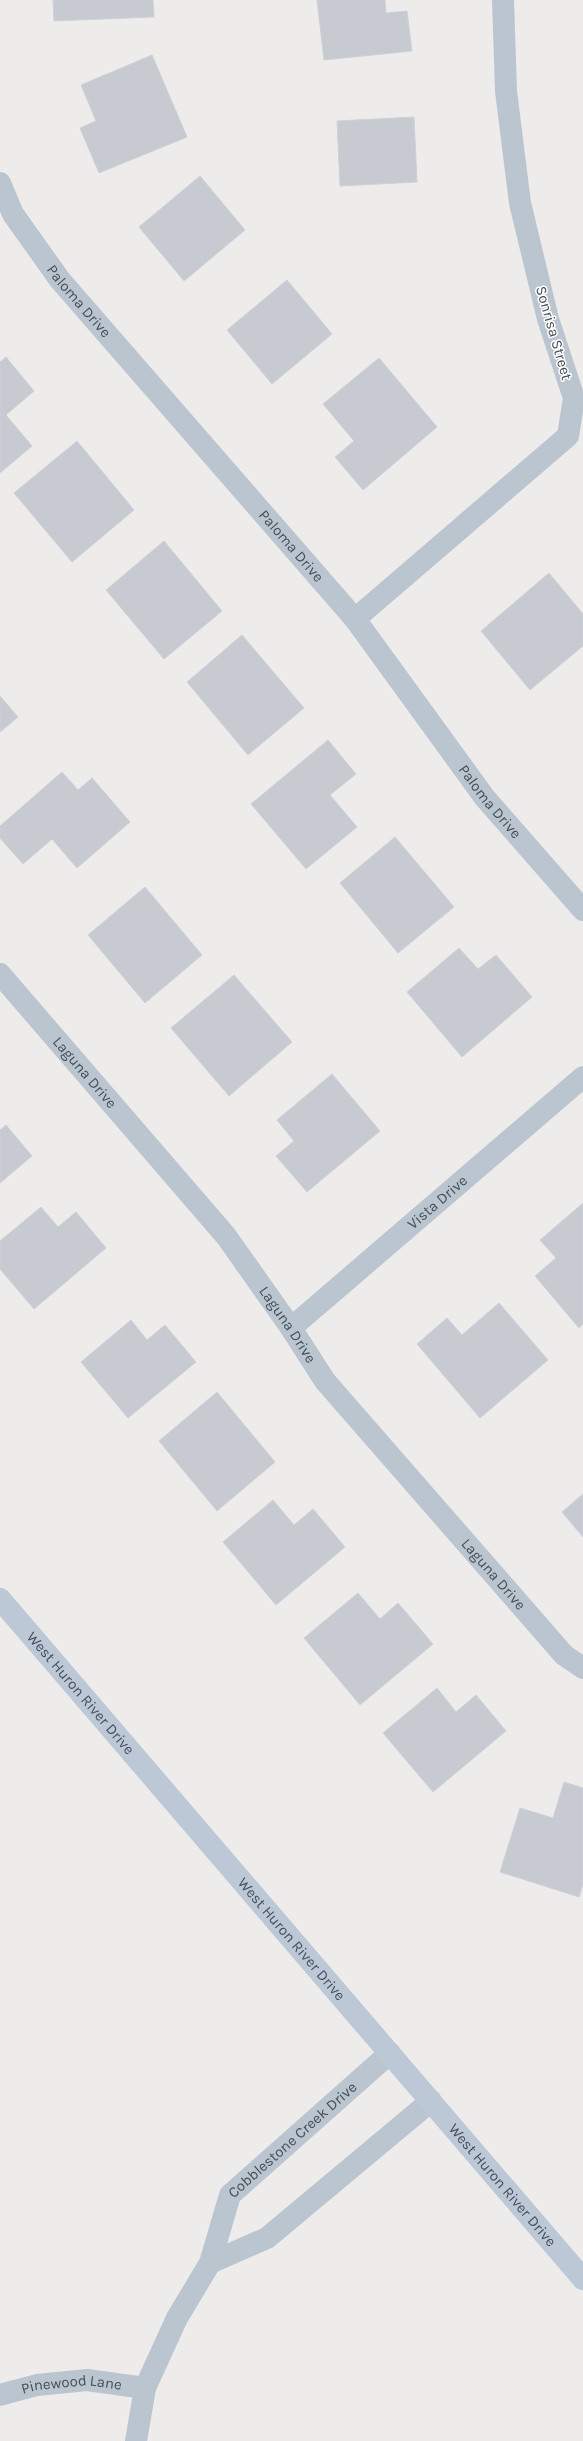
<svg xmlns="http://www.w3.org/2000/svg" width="583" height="2441" font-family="Karla,sans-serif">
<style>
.building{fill:#c7cad1;stroke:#ced1d8}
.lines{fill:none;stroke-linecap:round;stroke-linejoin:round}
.street{stroke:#bbc5cf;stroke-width:22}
.secondary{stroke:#bcc8d6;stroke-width:22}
.labels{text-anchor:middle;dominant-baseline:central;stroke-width:3;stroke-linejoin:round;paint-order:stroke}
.street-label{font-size:15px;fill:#434e59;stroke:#fff}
</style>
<rect width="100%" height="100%" fill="#eeebeb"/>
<path class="building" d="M 53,0 L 153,0 L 154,17 L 54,21 Z
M 317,0 L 385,0 L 386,13 L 407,11 L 412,51 L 324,60 Z
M 152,55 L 187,137 L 99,173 L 80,128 L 96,121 L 81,85 Z
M 414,117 L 417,182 L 340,186 L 337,121 Z
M 200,176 L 245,230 L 184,281 L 139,227 Z
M 287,280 L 332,334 L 272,384 L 227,330 Z
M 6,357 L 34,391 L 6,415 L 32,446 L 0,473 L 0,362 Z
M 379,358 L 437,427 L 363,490 L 335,457 L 354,441 L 323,404 Z
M 77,441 L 134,510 L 72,562 L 14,493 Z
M 164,541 L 222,611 L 164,659 L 106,590 Z
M 549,573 L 583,614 L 583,646 L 530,690 L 481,631 Z
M 242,635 L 304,708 L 248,755 L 187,682 Z
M 0,696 L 18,717 L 0,732 Z
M 328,740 L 356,774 L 330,795 L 357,827 L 306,869 L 251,804 Z
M 62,772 L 78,790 L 92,778 L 130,822 L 77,868 L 52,839 L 23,864 L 0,838 L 0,826 Z
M 395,837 L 454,907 L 398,953 L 340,883 Z
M 145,887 L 202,955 L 145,1003 L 88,935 Z
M 459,948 L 478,969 L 496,955 L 532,997 L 462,1057 L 407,992 Z
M 234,975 L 292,1042 L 229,1096 L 171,1028 Z
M 332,1074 L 380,1131 L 307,1192 L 276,1156 L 294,1141 L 277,1120 Z
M 6,1125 L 32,1156 L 0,1183 L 0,1130 Z
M 583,1203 L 583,1324 L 579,1328 L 535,1276 L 556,1258 L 540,1240 Z
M 41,1207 L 58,1227 L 76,1212 L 106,1248 L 34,1309 L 0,1269 L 0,1241 Z
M 499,1303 L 548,1360 L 480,1418 L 417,1344 L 447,1318 L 462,1335 Z
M 131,1320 L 147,1340 L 165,1325 L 196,1362 L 128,1418 L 81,1362 Z
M 217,1392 L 275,1462 L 217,1511 L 159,1441 Z
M 583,1494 L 583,1537 L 562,1512 Z
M 273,1500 L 294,1525 L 313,1509 L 345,1547 L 276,1605 L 223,1542 Z
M 358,1593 L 380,1619 L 398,1603 L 433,1644 L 360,1705 L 304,1638 Z
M 437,1688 L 456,1712 L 476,1695 L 506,1731 L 433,1792 L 383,1733 Z
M 564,1782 L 583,1788 L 583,1884 L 579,1897 L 500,1872 L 520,1808 L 553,1818 Z"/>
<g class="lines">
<g class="street">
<path id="s1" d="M 0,183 L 13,214 L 60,280 L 355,619 L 485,798 L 583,910"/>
<path d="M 355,619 L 568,436 L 574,398 L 548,319 L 520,203 L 506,91 L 503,0"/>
<path id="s2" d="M 0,974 L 226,1236 L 291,1328 L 325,1381 L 564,1655 L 583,1668"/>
<path id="s3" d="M 291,1328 L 583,1077"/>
<path d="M 210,2263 L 267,2238 L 431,2101"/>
<path id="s4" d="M 0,2395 L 37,2385 L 87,2380 L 145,2388"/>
<path id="s5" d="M 136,2441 L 145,2388 L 177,2318 L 210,2263 L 230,2195 L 390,2053"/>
</g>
<path class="secondary" id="s6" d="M 0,1599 L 583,2279"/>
</g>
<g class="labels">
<g class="street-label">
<text stroke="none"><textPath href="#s1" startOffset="143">Paloma Drive</textPath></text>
<text transform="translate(554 333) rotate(74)">Sonrisa Street</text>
<text stroke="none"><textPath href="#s1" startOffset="467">Paloma Drive</textPath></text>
<text stroke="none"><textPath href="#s1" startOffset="791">Paloma Drive</textPath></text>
<text stroke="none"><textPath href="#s2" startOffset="130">Laguna Drive</textPath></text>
<text stroke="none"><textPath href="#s3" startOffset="193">Vista Drive</textPath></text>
<text stroke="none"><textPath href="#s2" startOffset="454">Laguna Drive</textPath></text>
<text stroke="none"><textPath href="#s2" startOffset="778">Laguna Drive</textPath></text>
<text stroke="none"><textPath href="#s6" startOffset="124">West Huron River Drive</textPath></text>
<text stroke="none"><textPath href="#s6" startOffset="448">West Huron River Drive</textPath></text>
<text stroke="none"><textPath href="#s5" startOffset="349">Cobblestone Creek Drive</textPath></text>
<text stroke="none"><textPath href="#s6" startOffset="772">West Huron River Drive</textPath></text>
<text stroke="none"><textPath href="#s4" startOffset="73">Pinewood Lane</textPath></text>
</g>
</g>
</svg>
